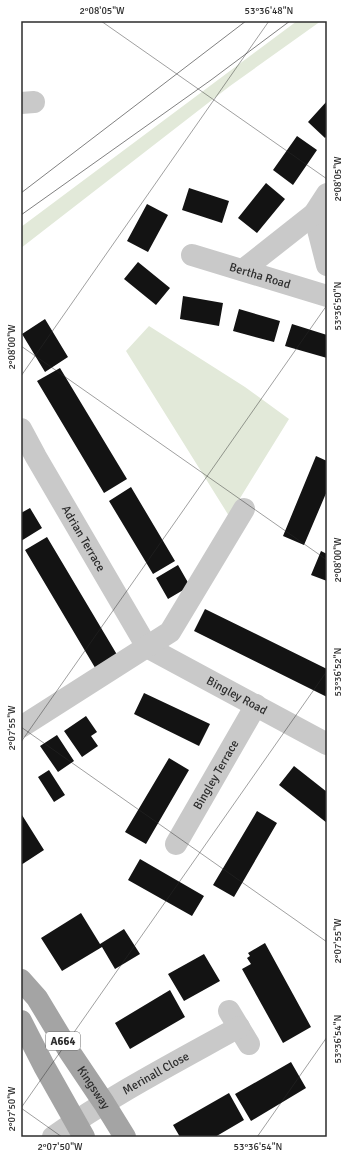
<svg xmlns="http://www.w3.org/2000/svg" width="348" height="1158" font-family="Signika,sans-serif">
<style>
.green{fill:#e2e9d9}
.building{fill:#131313}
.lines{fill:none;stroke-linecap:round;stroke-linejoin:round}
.minor{stroke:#c9c9c9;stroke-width:22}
.major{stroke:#a4a4a4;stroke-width:22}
.tram{stroke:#818181;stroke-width:1}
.ticks{fill:none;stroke:#2c2c2c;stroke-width:1;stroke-opacity:0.45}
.labels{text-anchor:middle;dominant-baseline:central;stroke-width:4;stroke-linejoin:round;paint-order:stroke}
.shield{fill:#fff;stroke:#6b6b6b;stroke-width:1}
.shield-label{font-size:11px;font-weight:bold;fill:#2c2c2c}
.street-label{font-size:12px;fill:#2c2c2c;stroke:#fff}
.neatline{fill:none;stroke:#2c2c2c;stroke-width:1.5}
.ticks-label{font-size:10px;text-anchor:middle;fill:#2c2c2c}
</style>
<rect width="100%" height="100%" fill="#fff"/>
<path class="green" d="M 297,21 L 321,21 L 230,86 L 21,248 L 21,227 Z
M 149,326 L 245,387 L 289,419 L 229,516 L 126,351 Z"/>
<path class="building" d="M 327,101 L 327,136 L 325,138 L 308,122 Z
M 297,136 L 317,150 L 293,185 L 273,170 Z
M 266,183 L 285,199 L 257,233 L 238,218 Z
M 189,188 L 229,201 L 222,223 L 182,210 Z
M 147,204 L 168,215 L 148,252 L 127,241 Z
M 138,262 L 170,288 L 156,305 L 124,279 Z
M 183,296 L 223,303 L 219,326 L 180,319 Z
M 239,309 L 280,321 L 274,342 L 233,331 Z
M 45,319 L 68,357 L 45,372 L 22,334 Z
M 292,324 L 327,335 L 327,358 L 285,346 Z
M 60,368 L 127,479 L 104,493 L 37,381 Z
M 316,456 L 327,461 L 327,491 L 304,545 L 283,536 Z
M 131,487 L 175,561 L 153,574 L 109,501 Z
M 30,508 L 42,528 L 21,541 L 21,513 Z
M 47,537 L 119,658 L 97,671 L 25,550 Z
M 321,551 L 327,554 L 327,581 L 311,575 Z
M 178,565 L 190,586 L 168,599 L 156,578 Z
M 205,609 L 327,669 L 327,697 L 194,631 Z
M 144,693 L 210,724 L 199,746 L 134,714 Z
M 86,716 L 97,732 L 91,736 L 98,746 L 82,757 L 64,731 Z
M 57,735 L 74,761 L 58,772 L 40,746 Z
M 169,758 L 189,770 L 146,844 L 125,832 Z
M 294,766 L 327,792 L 327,823 L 279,785 Z
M 49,770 L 65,795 L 54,802 L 38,777 Z
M 257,811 L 277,823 L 234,897 L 213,885 Z
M 21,815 L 22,815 L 44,850 L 21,865 Z
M 140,859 L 204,896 L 192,916 L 128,880 Z
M 81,913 L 100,944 L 124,929 L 140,954 L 115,969 L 102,947 L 62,971 L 41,938 Z
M 265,943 L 311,1027 L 283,1043 L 242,969 L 251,964 L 247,958 L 250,956 L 248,953 Z
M 204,954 L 220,981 L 184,1001 L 168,974 Z
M 170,990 L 185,1017 L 130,1049 L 115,1023 Z
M 291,1062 L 306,1088 L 251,1121 L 235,1094 Z
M 229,1093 L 244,1120 L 215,1137 L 180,1137 L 173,1125 Z"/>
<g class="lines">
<g class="minor">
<path d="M 21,103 L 34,102"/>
<path d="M 314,214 L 327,265"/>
<path id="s1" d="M 192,255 L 327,296"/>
<path d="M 243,270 L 314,214 L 327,194"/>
<path id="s2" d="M 21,429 L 36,457 L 147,647"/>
<path id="s3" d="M 147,647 L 327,744"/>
<path d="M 21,727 L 170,632 L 244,509"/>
<path id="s4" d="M 176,844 L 256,705"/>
<path d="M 229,1011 L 249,1044"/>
<path id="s5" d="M 53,1137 C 112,1095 176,1062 239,1027"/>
</g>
<g class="major">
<path id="s6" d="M 21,980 L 37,998 L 69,1051 L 104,1103 L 125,1137"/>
<path d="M 21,1021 L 44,1066 L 84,1137"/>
</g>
<path class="tram" d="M 21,193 L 246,21
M 21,215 L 211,80 L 290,21"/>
</g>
<path class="ticks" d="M 101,21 L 327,179M 21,346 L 327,560M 21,376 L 269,21M 21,727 L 327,942M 21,742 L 327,305M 21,1108 L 62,1137M 21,1108 L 327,671M 257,1137 L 327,1037"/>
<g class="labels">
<rect class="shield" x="46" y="1032" width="34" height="18" rx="3"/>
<g class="shield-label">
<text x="63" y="1041">A664</text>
</g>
<g class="street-label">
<text stroke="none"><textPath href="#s1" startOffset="71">Bertha Road</textPath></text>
<text stroke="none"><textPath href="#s2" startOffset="126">Adrian Terrace</textPath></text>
<text stroke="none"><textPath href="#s3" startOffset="102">Bingley Road</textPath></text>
<text stroke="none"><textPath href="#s4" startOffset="80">Bingley Terrace</textPath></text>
<text stroke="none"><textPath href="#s5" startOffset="121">Merinall Close</textPath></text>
<text stroke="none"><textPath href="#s6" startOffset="130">Kingsway</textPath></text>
</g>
</g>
<rect width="348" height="1158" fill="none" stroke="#ffffff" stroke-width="44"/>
<rect x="22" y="22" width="304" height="1114" class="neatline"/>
<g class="ticks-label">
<text x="102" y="14">2°08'05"W</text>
<text x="269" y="14">53°36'48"N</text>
<text transform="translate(337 179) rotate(-90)" y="4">2°08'05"W</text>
<text transform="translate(337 306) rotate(-90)" y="4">53°36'50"N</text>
<text transform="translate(11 347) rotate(-90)" y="4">2°08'00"W</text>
<text transform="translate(337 560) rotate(-90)" y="4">2°08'00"W</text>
<text transform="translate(337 672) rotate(-90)" y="4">53°36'52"N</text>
<text transform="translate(11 728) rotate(-90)" y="4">2°07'55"W</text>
<text transform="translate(337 941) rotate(-90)" y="4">2°07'55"W</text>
<text transform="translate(337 1039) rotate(-90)" y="4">53°36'54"N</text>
<text transform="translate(11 1109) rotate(-90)" y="4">2°07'50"W</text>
<text x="60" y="1150">2°07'50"W</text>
<text x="258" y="1150">53°36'54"N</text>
</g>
</svg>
